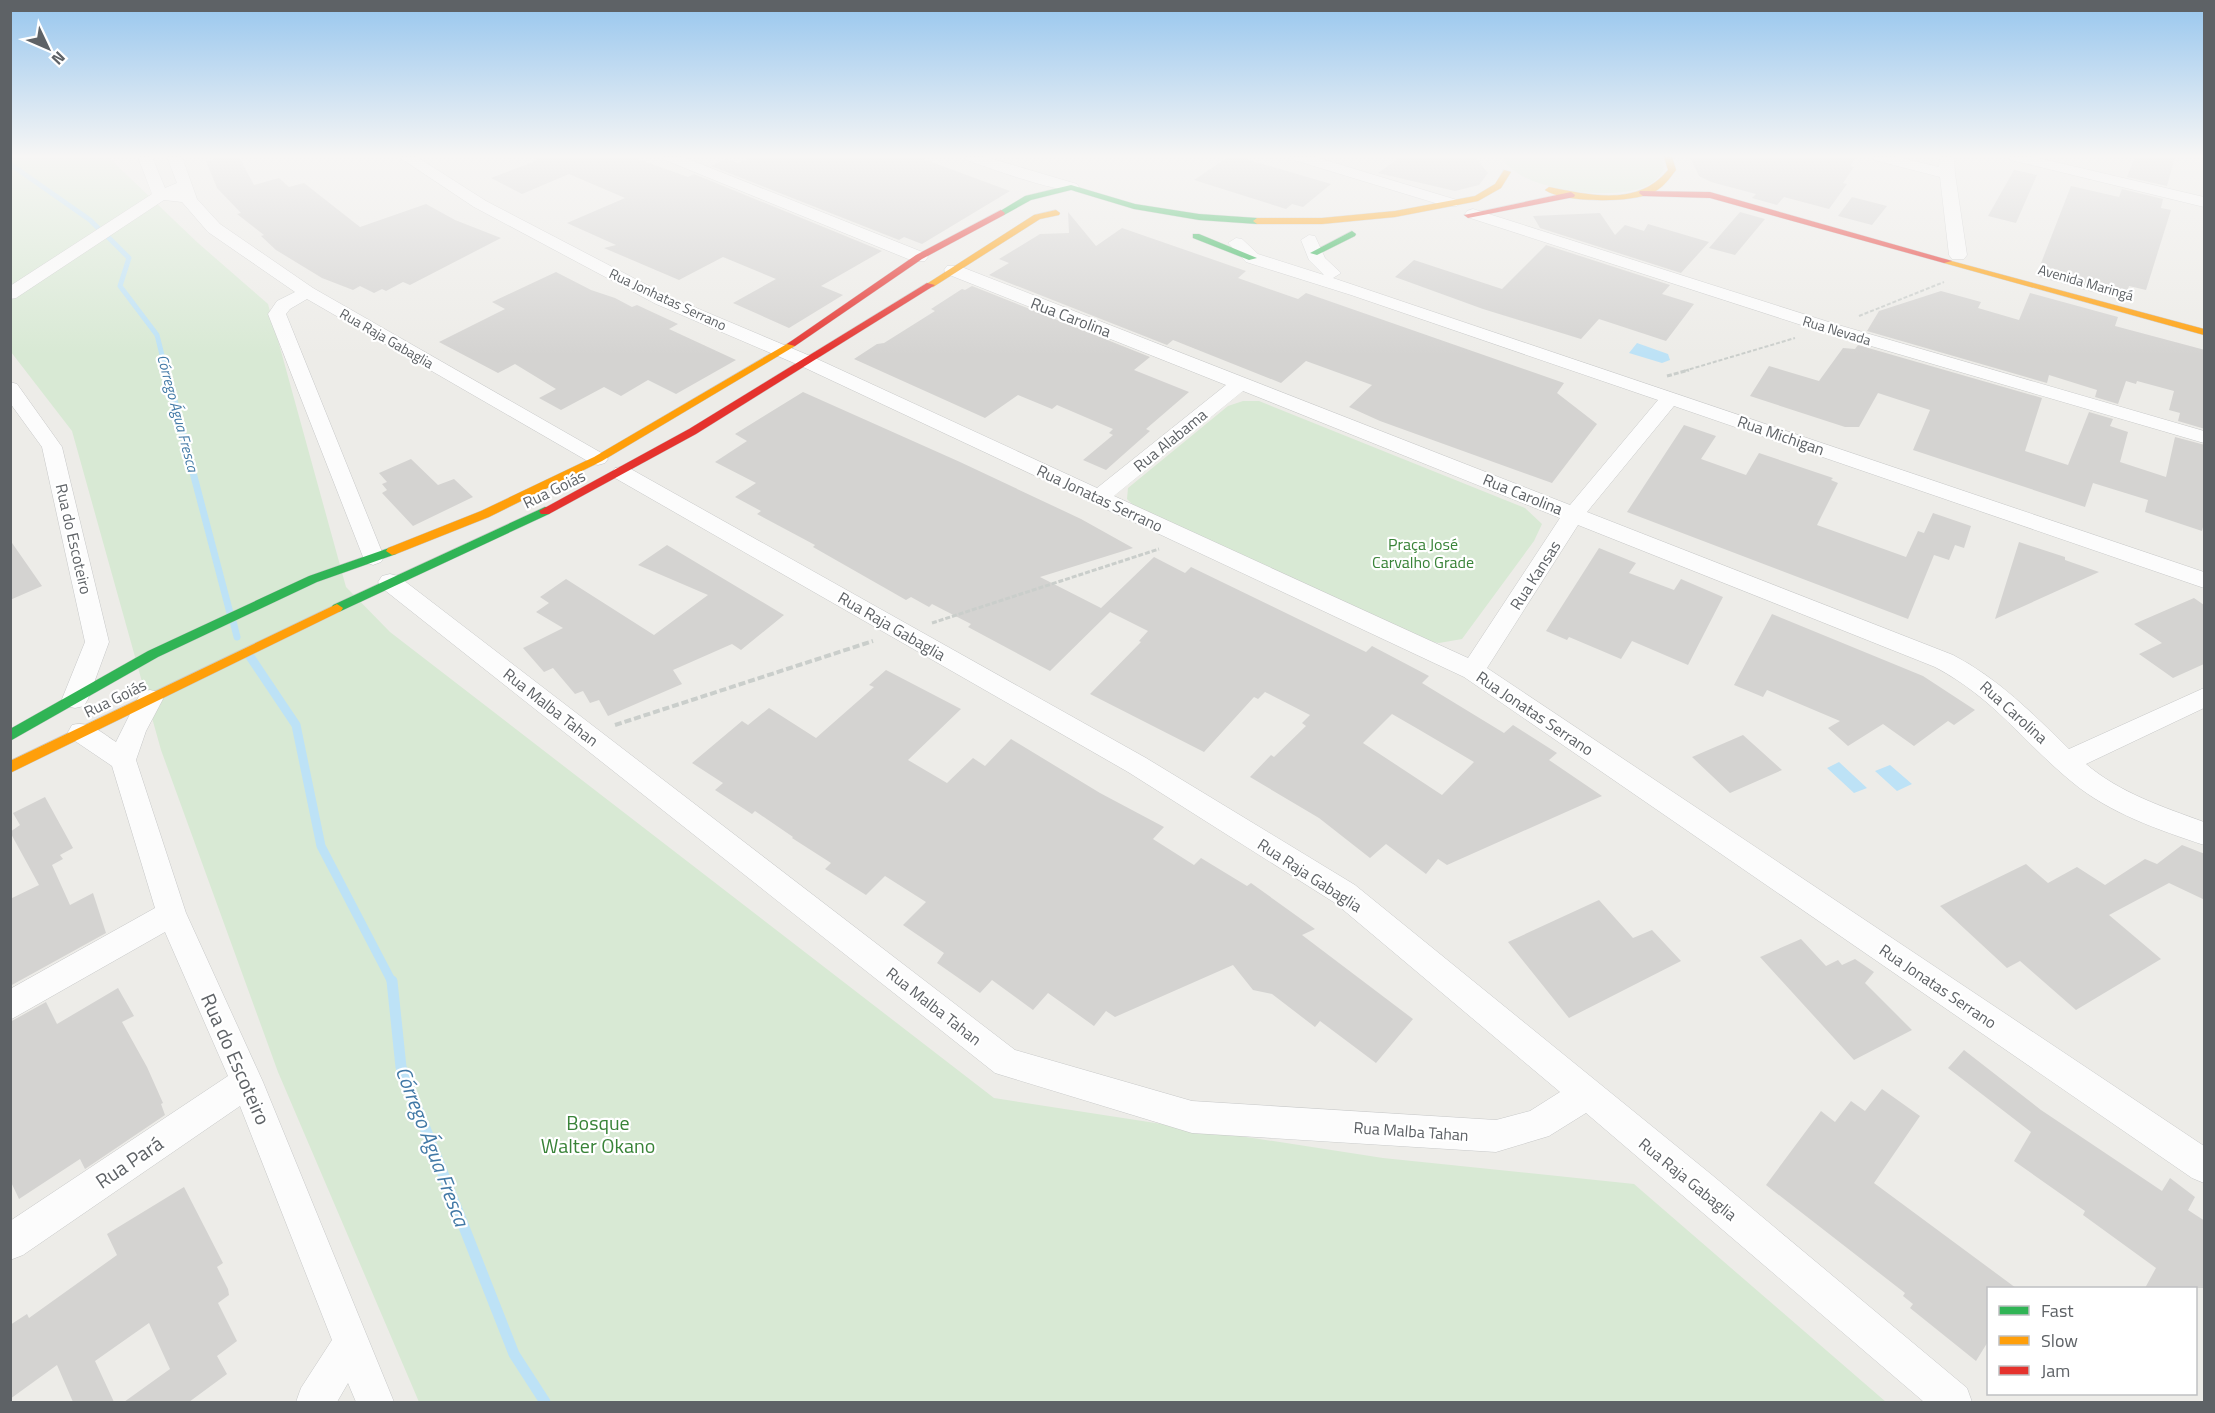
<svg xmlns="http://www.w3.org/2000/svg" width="2215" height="1413" font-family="'Titillium Web',sans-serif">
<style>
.green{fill:#d8e9d4}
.water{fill:#bde2f6}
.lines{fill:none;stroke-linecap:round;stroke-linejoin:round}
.stream-far3{stroke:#bde2f6;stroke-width:5}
.stream-far2{stroke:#bde2f6;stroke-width:7}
.stream-far1{stroke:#bde2f6;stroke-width:9}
.stream{stroke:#bde2f6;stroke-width:11}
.building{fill:#d4d3d1;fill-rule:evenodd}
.street-casing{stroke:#c7c8c8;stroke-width:1}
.fast-casing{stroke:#cacac9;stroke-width:1}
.slow-casing{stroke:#cacac9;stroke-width:1}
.jam-casing{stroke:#cacac9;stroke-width:1}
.path-far2{stroke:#cacecb;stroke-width:2;stroke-dasharray:4 2;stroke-linecap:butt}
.path-far1{stroke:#cacecb;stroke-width:3;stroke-dasharray:5 2;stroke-linecap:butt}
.path{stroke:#cacecb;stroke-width:4;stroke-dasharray:7 3;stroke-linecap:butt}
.street{fill:#fcfcfc;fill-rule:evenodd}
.fast{fill:#30b455;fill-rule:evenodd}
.slow{fill:#ff9f0a;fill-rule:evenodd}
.jam{fill:#e5322d;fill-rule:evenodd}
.labels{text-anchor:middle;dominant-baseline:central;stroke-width:4.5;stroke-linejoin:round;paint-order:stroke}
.far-street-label{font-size:14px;fill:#5e6266;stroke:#fff}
.far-water-label{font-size:15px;font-style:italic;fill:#4279a6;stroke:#fff}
.street-label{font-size:16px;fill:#5e6266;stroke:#fff}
.park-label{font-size:16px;fill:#398338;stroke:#fff}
.near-street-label{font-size:20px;fill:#5e6266;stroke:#fff}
.near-park-label{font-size:20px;fill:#398338;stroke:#fff}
.near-water-label{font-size:21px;font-style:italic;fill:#4279a6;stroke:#fff}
</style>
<rect width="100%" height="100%" fill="#edece8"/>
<path class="green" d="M 11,157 L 108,157 L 198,243 L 268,304 L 346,587 L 390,632 L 994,1098 L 1383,1158 L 1634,1184 L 1886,1402 L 419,1402 L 278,1072 L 161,750 L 72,431 L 11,352 Z
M 1502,157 L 1661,157 L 1664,169 C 1659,178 1654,183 1644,187 C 1613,201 1517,191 1502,157 Z
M 1243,401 L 1259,401 L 1525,508 L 1542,524 L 1534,541 L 1462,639 L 1439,643 L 1419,640 L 1138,510 L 1127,499 L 1128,488 L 1228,406 Z"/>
<path class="water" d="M 1637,343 L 1668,354 L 1670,360 L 1662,363 L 1629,353 Z
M 1839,762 L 1867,788 L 1854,793 L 1827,768 Z
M 1890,765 L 1912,784 L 1897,791 L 1875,771 Z"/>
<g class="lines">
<path class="stream-far3" d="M 10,164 L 90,220 L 101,231
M 105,234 L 129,258 L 120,286 L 157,335 L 166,371"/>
<path class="stream-far2" d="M 166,370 L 230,613
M 233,621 L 237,637"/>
<path class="stream-far1" d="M 249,655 L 296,725 L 321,846 L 392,982"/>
<path class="stream" d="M 392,981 L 401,1067 L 514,1354 L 545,1402"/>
</g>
<path class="building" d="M 225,157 L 239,157 L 254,185 L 279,178 L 289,187 L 304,183 L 360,227 L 426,204 L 455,220 L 501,238 L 410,285 L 403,282 L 386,291 L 382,289 L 374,293 L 360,286 L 353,290 L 322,278 L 276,250 L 261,236 L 264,235 L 237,214 L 241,213 L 217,188 L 206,161 Z
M 530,157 L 632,157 L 688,177 L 694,174 L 882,251 L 821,286 L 843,295 L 789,328 L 733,303 L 776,279 L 723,257 L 679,280 L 604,248 L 616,245 L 567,223 L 625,198 L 569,174 L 522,194 L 491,178 L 538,160 Z
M 751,157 L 918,157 L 1010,191 L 922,244 L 904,237 L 899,240 L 711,166 L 726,159 L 738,163 Z
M 1228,157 L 1239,157 L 1331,184 L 1303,207 L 1292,204 L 1286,209 L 1194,180 Z
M 1401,157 L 1475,157 L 1488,173 L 1479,185 L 1455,191 L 1378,173 Z
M 1690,157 L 1856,157 L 1850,166 L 1854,167 L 1843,183 L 1847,184 L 1829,209 L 1784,197 L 1777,205 L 1752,198 L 1756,194 L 1711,182 L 1699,176 Z
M 2135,157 L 2175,157 L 2167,186 L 2127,177 Z
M 2014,170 L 2037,175 L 2016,223 L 1988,216 Z
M 2071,186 L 2119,197 L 2122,189 L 2163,199 L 2161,208 L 2171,210 L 2146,290 L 2129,286 L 2124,301 L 2036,276 Z
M 1852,197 L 1887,206 L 1872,225 L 1838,216 Z
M 1068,212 L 1096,246 L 1122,228 L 1246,271 L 1238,278 L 1298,299 L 1306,293 L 1564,383 L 1557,393 L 1597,424 L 1552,483 L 1380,421 L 1349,407 L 1372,385 L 1306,361 L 1281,383 L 1173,340 L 1167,345 L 989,275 L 1009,263 L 999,259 L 1040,234 L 1069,233 Z
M 1740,212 L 1765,219 L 1735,255 L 1709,248 Z
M 1600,213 L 1615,235 L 1625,225 L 1644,231 L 1648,224 L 1709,242 L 1681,273 L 1540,228 L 1533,216 Z
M 1546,245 L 1670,285 L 1662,294 L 1694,304 L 1666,341 L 1599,319 L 1581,339 L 1483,309 L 1395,277 L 1414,260 L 1502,289 Z
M 556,272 L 591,290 L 615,298 L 632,307 L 637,305 L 678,324 L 669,329 L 736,360 L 676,394 L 648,380 L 621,396 L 604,387 L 561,410 L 539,398 L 556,389 L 515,364 L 498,373 L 439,342 L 505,309 L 492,302 Z
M 972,286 L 1150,357 L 1134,370 L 1189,392 L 1146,429 L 1150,431 L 1106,470 L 1083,460 L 1113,435 L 1109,433 L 1113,429 L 1057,405 L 1052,409 L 1018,395 L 985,418 L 854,359 L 877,344 L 884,343 L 935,311 L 931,309 L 962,289 L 965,290 Z
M 1941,291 L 1981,302 L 1978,308 L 2019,320 L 2030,293 L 2118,317 L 2115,326 L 2205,350 L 2205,429 L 2178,421 L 2180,413 L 2169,410 L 2174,391 L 2137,381 L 2136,384 L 2126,381 L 2118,404 L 2095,397 L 2097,390 L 2049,375 L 2047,383 L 1867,331 L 1879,311 Z
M 1858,345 L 2042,398 L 2025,451 L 2068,465 L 2089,412 L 2113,419 L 2110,426 L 2128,432 L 2120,462 L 2166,477 L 2175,437 L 2205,445 L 2205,519 L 2202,531 L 2145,512 L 2148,500 L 2093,483 L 2085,507 L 1913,450 L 1930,410 L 1878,393 L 1859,427 L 1845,427 L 1750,396 L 1769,366 L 1819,381 L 1843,348 L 1855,349 Z
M 803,392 L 960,462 L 1081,519 L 1133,548 L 1040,577 L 1101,608 L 1154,557 L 1185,573 L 1191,567 L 1366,652 L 1372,646 L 1429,676 L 1422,683 L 1504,733 L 1513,725 L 1557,753 L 1549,760 L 1602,796 L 1447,865 L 1438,859 L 1426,874 L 1386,844 L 1370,858 L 1319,818 L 1250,777 L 1271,755 L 1274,757 L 1306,726 L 1302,723 L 1310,715 L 1265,692 L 1258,699 L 1254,697 L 1204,752 L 1090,694 L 1141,642 L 1139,641 L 1148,631 L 1110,612 L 1050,671 L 968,627 L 971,624 L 932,604 L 929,607 L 911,597 L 906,600 L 813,547 L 815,545 L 757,514 L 761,511 L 735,497 L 756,483 L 715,462 L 747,441 L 735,434 ZM 1392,714 L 1418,729 L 1474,762 L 1442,795 L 1363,743 Z
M 1684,425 L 1716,436 L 1701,459 L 1746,475 L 1759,453 L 1833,478 L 1831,480 L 1838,483 L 1817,525 L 1906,557 L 1918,531 L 1924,533 L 1933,513 L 1971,526 L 1964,548 L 1955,545 L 1949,560 L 1934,555 L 1908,619 L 1627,512 Z
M 411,459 L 438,485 L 454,479 L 473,497 L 413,526 L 382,493 L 387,490 L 382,484 L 387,482 L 379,473 Z
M 10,540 L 42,586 L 10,600 Z
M 2019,542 L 2065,557 L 2065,560 L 2099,572 L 1995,619 Z
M 667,545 L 784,615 L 741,650 L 732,644 L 673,670 L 682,684 L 608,716 L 599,700 L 590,703 L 583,691 L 575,694 L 553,668 L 544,672 L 523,648 L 563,628 L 536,612 L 549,603 L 540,597 L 566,579 L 654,635 L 708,595 L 638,565 Z
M 1599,548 L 1636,563 L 1629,573 L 1674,590 L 1681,579 L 1723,597 L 1688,665 L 1632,641 L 1621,659 L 1569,637 L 1567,640 L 1546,631 Z
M 2194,598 L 2204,605 L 2204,664 L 2173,678 L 2139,654 L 2162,643 L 2134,624 Z
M 1772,614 L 1923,676 L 1975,710 L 1954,725 L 1948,721 L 1914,746 L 1883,724 L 1848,746 L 1828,728 L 1840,721 L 1767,690 L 1763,697 L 1734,685 Z
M 886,670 L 961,709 L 908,760 L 947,783 L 973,758 L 985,766 L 1011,739 L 1100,793 L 1164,827 L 1153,839 L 1194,865 L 1201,858 L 1247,886 L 1251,883 L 1315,929 L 1302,935 L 1413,1019 L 1376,1063 L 1320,1021 L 1315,1027 L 1272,994 L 1253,990 L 1233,965 L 1115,1017 L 1106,1011 L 1094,1026 L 1048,993 L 1033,1010 L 992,980 L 980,993 L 937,963 L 944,953 L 903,925 L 926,902 L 885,876 L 866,895 L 825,869 L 831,863 L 792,838 L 793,837 L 755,811 L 752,814 L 715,790 L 723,783 L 692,763 L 742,721 L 748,725 L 769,708 L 816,738 L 874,687 L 869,685 Z
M 1743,735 L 1782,770 L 1730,793 L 1692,757 Z
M 45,797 L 73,848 L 60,855 L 63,859 L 52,865 L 70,905 L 93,893 L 106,933 L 10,986 L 10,899 L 39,885 L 10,832 L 20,825 L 13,813 Z
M 2182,845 L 2205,854 L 2205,900 L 2169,883 L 2109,915 L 2161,959 L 2076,1010 L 2020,961 L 2007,968 L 1940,906 L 2026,864 L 2048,883 L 2077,867 L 2105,885 L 2145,859 L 2157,864 Z
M 1599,900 L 1633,938 L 1652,930 L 1681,961 L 1569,1018 L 1508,942 Z
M 1801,939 L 1826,966 L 1838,960 L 1842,965 L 1855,959 L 1874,972 L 1865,983 L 1912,1030 L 1854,1060 L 1760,957 Z
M 118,988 L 134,1016 L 122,1022 L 147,1067 L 163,1103 L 161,1104 L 165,1115 L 85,1169 L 80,1159 L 19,1199 L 10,1180 L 10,1022 L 46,1002 L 57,1024 Z
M 1964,1050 L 2041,1110 L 2162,1191 L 2170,1178 L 2195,1197 L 2188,1210 L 2205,1221 L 2205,1288 L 2145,1288 L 2156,1268 L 2083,1215 L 2085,1211 L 2014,1161 L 2031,1132 L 1948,1068 Z
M 1882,1089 L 1920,1116 L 1874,1183 L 2016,1288 L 1989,1288 L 1989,1340 L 1976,1361 L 1910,1308 L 1913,1304 L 1903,1296 L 1905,1293 L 1766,1185 L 1821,1111 L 1835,1122 L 1851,1101 L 1865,1111 Z
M 184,1187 L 223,1263 L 217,1267 L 228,1289 L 229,1295 L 218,1303 L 237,1341 L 217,1356 L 227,1374 L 189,1402 L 124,1402 L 170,1369 L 149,1323 L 95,1361 L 114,1402 L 73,1402 L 57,1365 L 10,1399 L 10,1325 L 27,1314 L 29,1318 L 117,1255 L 107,1234 Z"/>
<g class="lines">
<g class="street-casing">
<path id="street" d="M 138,157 L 152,157 L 165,188 L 177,183 L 167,157 L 182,157 L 197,199 L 220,224 L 313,288 L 605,455 L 608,459 L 605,463 L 598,465 L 591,463 L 307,299 L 290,309 L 286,314 L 384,557 L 381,562 L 373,565 L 365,562 L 268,314 L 277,301 L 295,292 L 208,232 L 182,202 L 164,200 L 16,298 L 10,299 L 10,286 L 152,194 Z
M 399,157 L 417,157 L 486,201 L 668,296 L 815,358 L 1097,488 L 1226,385 L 947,274 L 944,270 L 947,266 L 959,266 L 1570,505 L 1658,400 L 1351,295 L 1246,262 L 1228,243 L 1236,238 L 1242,239 L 1258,254 L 1324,275 L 1309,260 L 1301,240 L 1309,235 L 1315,236 L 1325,258 L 1341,273 L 1333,278 L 2204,572 L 2204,588 L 1674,406 L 1587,512 L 1953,655 C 1999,679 2032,713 2069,749 L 2204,688 L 2204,708 L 2086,764 C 2120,793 2163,807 2204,822 L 2204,845 C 2159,830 2109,813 2072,782 C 2022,741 1995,699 1935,667 L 1578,525 L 1487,668 L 2204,1146 L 2204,1183 L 2192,1178 L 1464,677 L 801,366 L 656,304 L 474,207 ZM 1243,391 L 1560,518 L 1468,658 L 1114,496 Z
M 662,157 L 683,157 L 925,253 L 928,257 L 925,261 L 913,261 L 665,160 Z
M 964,157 L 986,157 L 1077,184 L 1079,187 L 1077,190 C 1060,194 986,167 967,160 Z
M 1291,157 L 1315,157 L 1457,200 L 1459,203 L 1457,206 L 1445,206 L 1294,160 Z
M 1872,157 L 1897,157 L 1939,167 L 1940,157 L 1954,157 L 1955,174 L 1967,255 L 1964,259 L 1952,259 L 1949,255 L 1940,177 L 1874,160 Z
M 2008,157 L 2034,157 L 2204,197 L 2204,207 L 2011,160 Z
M 1473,209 L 1835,324 L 2204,431 L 2204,443 L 1823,332 L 1467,217 L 1465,214 L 1467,211 Z
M 10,382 L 17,384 L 62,447 L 109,642 L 88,699 L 84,706 L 75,708 L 66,706 L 62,699 L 85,642 L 42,447 L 10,403 Z
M 622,467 L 629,468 L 1146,758 L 1355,885 L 1712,1175 L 1967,1388 L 1972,1402 L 1924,1402 L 1586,1113 L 1549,1136 L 1496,1152 L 1192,1133 L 995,1073 L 382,588 L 378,582 L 382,576 L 390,574 L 398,576 L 1015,1050 L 1192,1101 L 1496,1120 L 1530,1111 L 1560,1092 L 1335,903 L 1128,772 L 615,478 L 611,473 L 615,468 Z
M 150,690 L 159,692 L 163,699 L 146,731 L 136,760 L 186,913 L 263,1082 L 394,1402 L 356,1402 L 348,1383 L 337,1402 L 296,1402 L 301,1388 L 332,1340 L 240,1106 L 23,1255 L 10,1260 L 10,1221 L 228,1076 L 165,932 L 10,1020 L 10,989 L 155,908 L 112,766 L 72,739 L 68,732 L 72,725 C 89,720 102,733 116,742 L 141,692 Z"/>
</g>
<g class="fast-casing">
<path id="fast" d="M 1071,185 L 1135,204 L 1199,214 L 1257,218 L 1261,221 L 1257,224 L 1199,220 L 1134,209 L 1071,190 L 1031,200 L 1004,215 L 997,213 L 1025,196 Z
M 1352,231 L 1356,234 L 1355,236 L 1317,255 L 1310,253 Z
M 1193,234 L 1199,234 L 1257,258 L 1249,260 L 1193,238 Z
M 545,507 L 549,508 L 551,511 L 549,514 L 341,611 L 337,612 L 331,608 L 333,605 Z
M 392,547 L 396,548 L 398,551 L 396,554 L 317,582 L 158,657 L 10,741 L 10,729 L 148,651 L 309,576 Z"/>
</g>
<g class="slow-casing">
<path id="slow" d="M 1664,157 L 1672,157 L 1676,170 C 1669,179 1663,188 1652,193 C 1631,203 1564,203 1545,190 L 1549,187 C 1590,195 1638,207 1668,170 Z
M 1504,170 L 1511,172 L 1501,188 L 1478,201 L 1395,217 L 1322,224 L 1257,224 L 1253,221 L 1257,218 L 1322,218 L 1395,211 L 1475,196 L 1495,184 Z
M 1056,210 L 1060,213 L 1059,215 L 1040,219 L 933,287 L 925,285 L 1034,215 Z
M 1944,259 L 2204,329 L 2204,335 L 1944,263 Z
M 792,341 L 795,342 L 795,346 L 602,461 L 489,517 L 396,554 L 392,555 L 386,551 L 388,548 L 481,511 L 594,457 Z
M 337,604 L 343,608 L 341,611 L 10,773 L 10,761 Z"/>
</g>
<g class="jam-casing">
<path id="jam" d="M 1640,191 L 1710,192 L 1952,261 L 1944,263 L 1710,198 L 1643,196 L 1639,193 Z
M 1571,192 L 1575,195 L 1574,197 L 1468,218 L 1464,215 Z
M 1001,210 L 1005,213 L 1004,215 L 922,259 L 795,346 L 787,344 L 916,255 Z
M 927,283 L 935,285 L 696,434 L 549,514 L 541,514 L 539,511 L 689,429 Z"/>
</g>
<path class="path-far2" d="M 1859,316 L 1944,282
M 1684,371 L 1795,338"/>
<path class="path-far1" d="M 1667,376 L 1689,370
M 932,623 L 1159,549"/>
<path class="path" d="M 615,725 L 873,641"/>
<use href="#street" class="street"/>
<use href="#fast" class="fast"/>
<use href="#slow" class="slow"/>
<use href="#jam" class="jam"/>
</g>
<linearGradient id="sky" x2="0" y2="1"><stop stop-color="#97c6ee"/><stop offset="0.44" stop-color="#f7f6f5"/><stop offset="1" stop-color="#f7f6f5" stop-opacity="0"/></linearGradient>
<rect width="2215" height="355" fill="url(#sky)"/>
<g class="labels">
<g class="far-street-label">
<text transform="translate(2086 282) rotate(16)">Avenida Maringá</text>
<text transform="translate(668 299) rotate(25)">Rua Jonhatas Serrano</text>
<text transform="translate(1837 330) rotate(17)">Rua Nevada</text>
<text transform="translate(387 338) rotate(30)">Rua Raja Gabaglia</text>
</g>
<g class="far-water-label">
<text transform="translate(178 413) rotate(75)">Córrego Água Fresca</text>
</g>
<g class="street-label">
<text transform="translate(1071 317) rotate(21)">Rua Carolina</text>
<text transform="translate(1781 435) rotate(19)">Rua Michigan</text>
<text transform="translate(1170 440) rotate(-39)">Rua Alabama</text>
<text transform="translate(554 489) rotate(-26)">Rua Goiás</text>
<text transform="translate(1523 494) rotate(22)">Rua Carolina</text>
<text transform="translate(1100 498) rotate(25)">Rua Jonatas Serrano</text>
<text transform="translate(74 539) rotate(77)">Rua do Escoteiro</text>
<text transform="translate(1535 575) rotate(-57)">Rua Kansas</text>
<text transform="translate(892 626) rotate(30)">Rua Raja Gabaglia</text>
<text transform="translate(115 698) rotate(-26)">Rua Goiás</text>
<text transform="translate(551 707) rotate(38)">Rua Malba Tahan</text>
<text transform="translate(2014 712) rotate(42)">Rua Carolina</text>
<text transform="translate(1535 713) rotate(34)">Rua Jonatas Serrano</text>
<text transform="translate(1310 875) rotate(33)">Rua Raja Gabaglia</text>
<text transform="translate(1938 986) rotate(34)">Rua Jonatas Serrano</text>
<text transform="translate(934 1006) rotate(38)">Rua Malba Tahan</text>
<text transform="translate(1411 1131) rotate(4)">Rua Malba Tahan</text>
<text transform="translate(1688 1179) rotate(39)">Rua Raja Gabaglia</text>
</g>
<g class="park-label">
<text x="1423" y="544">Praça José<tspan x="1423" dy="18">Carvalho Grade</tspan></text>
</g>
<g class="near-street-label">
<text transform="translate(236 1059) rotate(66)">Rua do Escoteiro</text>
<text transform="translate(129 1162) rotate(-34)">Rua Pará</text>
</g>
<g class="near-park-label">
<text x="598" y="1122">Bosque<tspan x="598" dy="23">Walter Okano</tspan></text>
</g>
<g class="near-water-label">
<text transform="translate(433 1146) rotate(69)">Córrego Água Fresca</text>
</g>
</g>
<rect width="2215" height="1413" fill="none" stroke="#5e6266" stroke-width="24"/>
<rect x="1987" y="1287" width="210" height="108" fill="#ffffff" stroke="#bfc0c2" stroke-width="1.5"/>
<rect x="1999" y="1306" width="30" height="9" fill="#30b455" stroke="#bfc0c2" stroke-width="1.5"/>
<text x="2041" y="1317" font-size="18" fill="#5e6266">Fast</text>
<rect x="1999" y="1336" width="30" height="9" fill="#ff9f0a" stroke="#bfc0c2" stroke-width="1.5"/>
<text x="2041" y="1347" font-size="18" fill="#5e6266">Slow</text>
<rect x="1999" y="1366" width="30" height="9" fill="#e5322d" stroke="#bfc0c2" stroke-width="1.5"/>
<text x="2041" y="1377" font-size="18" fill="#5e6266">Jam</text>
<g transform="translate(48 48) rotate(134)" stroke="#ffffff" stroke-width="4.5" paint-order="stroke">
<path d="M0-4.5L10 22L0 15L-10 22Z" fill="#5e6266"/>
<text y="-9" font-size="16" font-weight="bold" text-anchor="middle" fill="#5e6266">N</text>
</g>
</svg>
